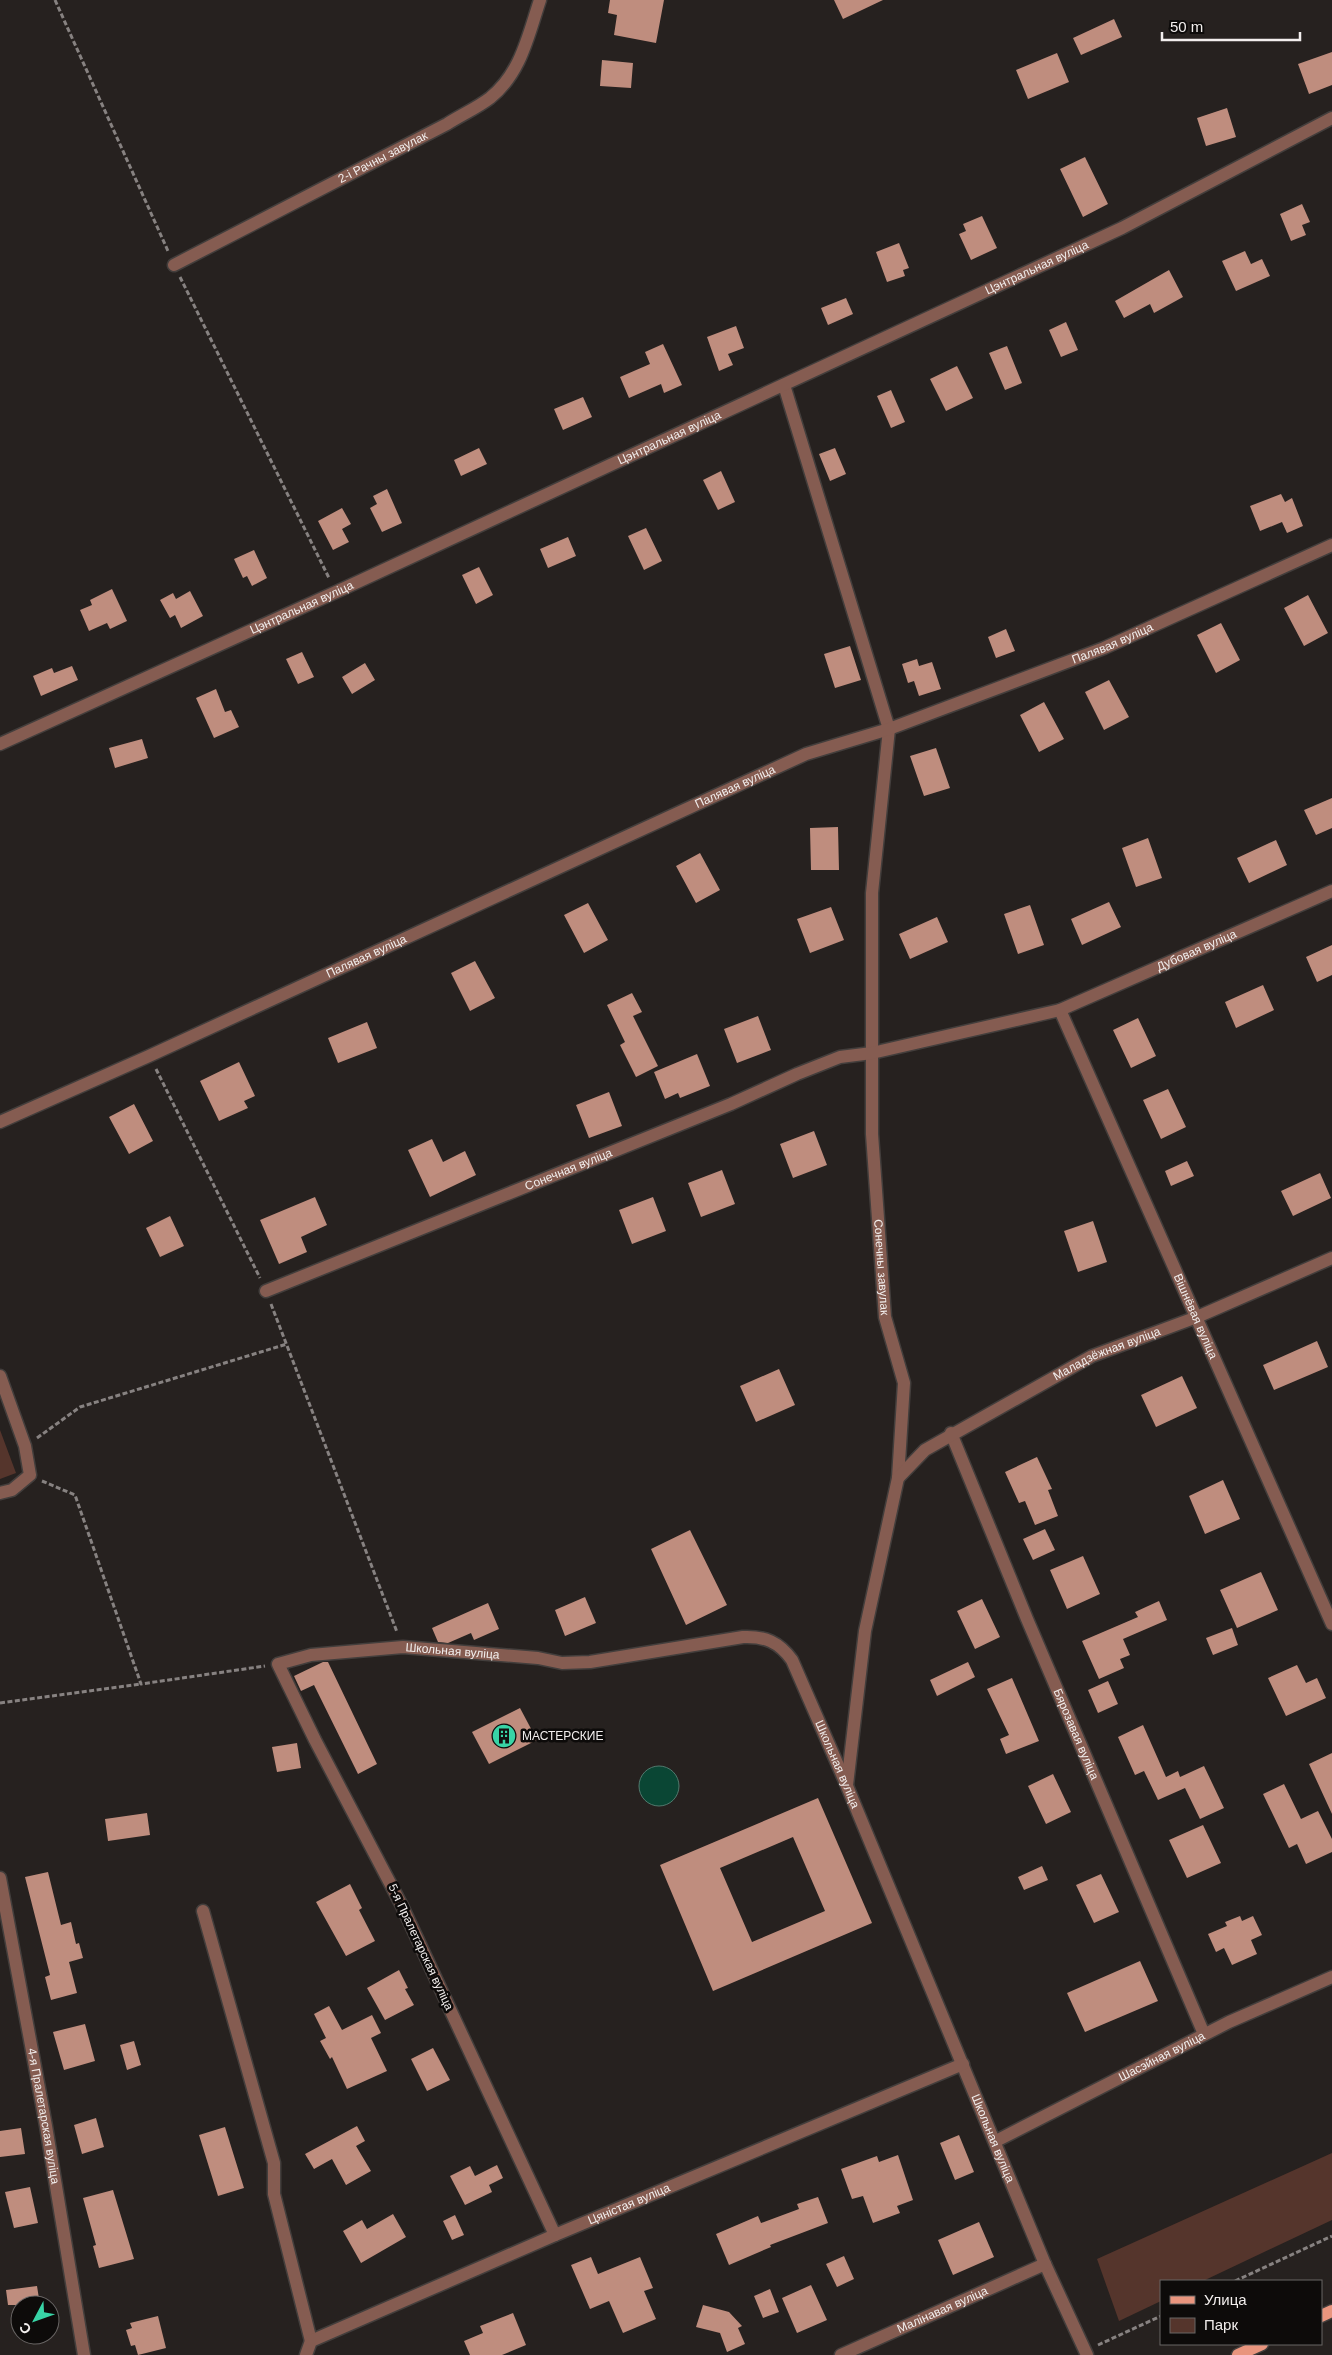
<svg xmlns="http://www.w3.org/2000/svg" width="1332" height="2355" font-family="Helvetica,sans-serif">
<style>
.green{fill:#55352c}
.water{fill:#0a4634;stroke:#50786c}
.building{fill:#bf8d7e;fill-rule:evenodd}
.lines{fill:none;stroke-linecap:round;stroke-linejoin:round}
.minor-casing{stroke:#433e3c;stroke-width:15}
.tertiary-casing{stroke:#433e3c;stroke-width:15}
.primary-casing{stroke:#433e3c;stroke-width:15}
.path{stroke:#878281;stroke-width:3;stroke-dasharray:5 2.5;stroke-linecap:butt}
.minor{stroke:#855c51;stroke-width:12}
.tertiary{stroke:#855c51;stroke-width:12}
.primary{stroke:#e9957e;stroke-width:12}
.labels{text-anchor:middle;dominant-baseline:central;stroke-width:5;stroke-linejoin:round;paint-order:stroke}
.street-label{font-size:12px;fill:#f2eeed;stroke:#0d0b0a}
.poi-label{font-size:12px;fill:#f2eeed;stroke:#0d0b0a;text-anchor:start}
</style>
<rect width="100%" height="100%" fill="#26211f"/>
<path class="green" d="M 0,1430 L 16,1473 L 0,1479 Z
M 1332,2153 L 1332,2220 L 1203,2281 L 1161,2281 L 1161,2301 L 1119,2321 L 1097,2259 Z"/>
<path class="water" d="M639 1786a20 20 0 1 1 40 0a20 20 0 1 1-40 0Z"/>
<path class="building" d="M 610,0 L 664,0 L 656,43 L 614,35 L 617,15 L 608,13 Z
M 834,0 L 883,0 L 843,19 Z
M 1114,19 L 1122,37 L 1081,55 L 1073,38 Z
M 1332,52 L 1332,85 L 1309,94 L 1298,64 Z
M 1057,53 L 1069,82 L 1028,99 L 1016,70 Z
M 602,60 L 633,63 L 631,88 L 600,86 Z
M 1227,108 L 1236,137 L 1206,146 L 1197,118 Z
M 1085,157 L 1108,204 L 1083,217 L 1060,169 Z
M 1302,204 L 1310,222 L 1302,225 L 1306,235 L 1291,241 L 1280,214 Z
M 982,216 L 997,248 L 971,260 L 959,234 L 966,231 L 963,224 Z
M 899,243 L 909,268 L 903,270 L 905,276 L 887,282 L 876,252 Z
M 1245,251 L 1251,264 L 1262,259 L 1270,276 L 1236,291 L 1222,261 Z
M 1169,270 L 1183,297 L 1154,313 L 1150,304 L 1124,318 L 1115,301 Z
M 846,298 L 853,314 L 828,325 L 821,308 Z
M 1066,322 L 1078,350 L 1061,357 L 1049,330 Z
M 736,326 L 744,348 L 728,354 L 733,365 L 719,371 L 707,337 Z
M 663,344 L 682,385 L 664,393 L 661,384 L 629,398 L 620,377 L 650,364 L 645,352 Z
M 1007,346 L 1022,383 L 1005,390 L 989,353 Z
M 957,366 L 973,398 L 946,411 L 930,379 Z
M 891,390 L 905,422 L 891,428 L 877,396 Z
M 583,397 L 592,417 L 563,430 L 554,409 Z
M 479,448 L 487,464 L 461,476 L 454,460 Z
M 835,448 L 846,474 L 830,481 L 819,454 Z
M 721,471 L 735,502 L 718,510 L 703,480 Z
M 387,489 L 402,523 L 382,532 L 370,508 L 377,504 L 373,496 Z
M 1281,494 L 1285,502 L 1292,498 L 1303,526 L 1287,533 L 1282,522 L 1260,531 L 1250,506 Z
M 342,508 L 351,524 L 342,529 L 349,542 L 333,550 L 318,521 Z
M 646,528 L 662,561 L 644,570 L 628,536 Z
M 568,537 L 576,556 L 548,568 L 540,549 Z
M 254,550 L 267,578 L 252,586 L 247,576 L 243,578 L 234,559 Z
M 479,567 L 493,595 L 476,604 L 462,575 Z
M 112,589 L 127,621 L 110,629 L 107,623 L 89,631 L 80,610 L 92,605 L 90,600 Z
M 190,591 L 203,616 L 181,628 L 175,615 L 170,618 L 160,600 L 173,593 L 176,599 Z
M 1308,595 L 1328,633 L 1304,646 L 1284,608 Z
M 1221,623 L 1240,660 L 1216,673 L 1197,635 Z
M 1006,629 L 1015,651 L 996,658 L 988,637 Z
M 850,646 L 861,680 L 835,688 L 824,654 Z
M 302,652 L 314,677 L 298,684 L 286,659 Z
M 917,659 L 919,666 L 932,662 L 941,689 L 919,696 L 914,681 L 908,683 L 902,664 Z
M 365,663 L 375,680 L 352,694 L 342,677 Z
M 72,666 L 78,680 L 41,696 L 33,676 L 52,668 L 54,673 Z
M 1109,680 L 1129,717 L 1104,730 L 1085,692 Z
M 216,689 L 225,712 L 231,710 L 239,727 L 214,738 L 196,698 Z
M 1044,702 L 1064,739 L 1039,752 L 1020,715 Z
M 142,739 L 148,758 L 115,768 L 109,748 Z
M 936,748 L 950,788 L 924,796 L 910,756 Z
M 1332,798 L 1332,828 L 1316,835 L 1304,810 Z
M 838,827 L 839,870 L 811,870 L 810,828 Z
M 1148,838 L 1162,878 L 1136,887 L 1122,848 Z
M 1276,840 L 1287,865 L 1249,883 L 1237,858 Z
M 700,853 L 720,890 L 696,903 L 676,866 Z
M 1109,902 L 1121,927 L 1082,945 L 1071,919 Z
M 588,903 L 608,940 L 584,953 L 564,915 Z
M 1030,905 L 1044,945 L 1018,954 L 1004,914 Z
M 831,907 L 844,940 L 810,953 L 797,919 Z
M 937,917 L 948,942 L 910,959 L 899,934 Z
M 1332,945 L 1332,975 L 1317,982 L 1306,957 Z
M 475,961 L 495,998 L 470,1011 L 451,973 Z
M 1263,985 L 1274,1010 L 1236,1028 L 1225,1002 Z
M 632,993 L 642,1012 L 633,1016 L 658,1066 L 636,1077 L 620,1045 L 625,1042 L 607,1005 Z
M 758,1016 L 771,1050 L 737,1063 L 724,1029 Z
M 1138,1018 L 1156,1056 L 1131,1068 L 1113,1030 Z
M 367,1022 L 377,1048 L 338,1063 L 328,1038 Z
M 697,1054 L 710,1086 L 680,1098 L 678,1093 L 665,1099 L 654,1072 Z
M 239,1062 L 255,1096 L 244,1101 L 248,1108 L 219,1121 L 200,1081 Z
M 1168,1089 L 1186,1127 L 1161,1139 L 1143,1100 Z
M 609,1092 L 622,1126 L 589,1138 L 576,1105 Z
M 134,1104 L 153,1141 L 129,1154 L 109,1117 Z
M 814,1131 L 827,1165 L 793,1178 L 780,1144 Z
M 432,1139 L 443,1162 L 465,1151 L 476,1175 L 430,1197 L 408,1150 Z
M 1187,1161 L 1194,1176 L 1171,1186 L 1165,1171 Z
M 722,1170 L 735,1204 L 701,1217 L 688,1183 Z
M 1320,1173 L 1331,1198 L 1293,1216 L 1281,1191 Z
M 315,1197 L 327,1225 L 301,1237 L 307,1252 L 279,1264 L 260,1220 Z
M 653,1197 L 666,1231 L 632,1244 L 619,1210 Z
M 170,1216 L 184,1246 L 160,1257 L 146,1228 Z
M 1093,1221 L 1107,1262 L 1078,1272 L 1064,1231 Z
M 1317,1341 L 1328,1367 L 1274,1390 L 1263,1365 Z
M 779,1369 L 795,1405 L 756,1422 L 740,1386 Z
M 1182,1376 L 1197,1408 L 1156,1427 L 1141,1395 Z
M 1037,1457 L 1052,1489 L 1048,1490 L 1058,1516 L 1035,1525 L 1025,1501 L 1019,1503 L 1005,1472 Z
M 1223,1480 L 1240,1519 L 1205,1534 L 1189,1496 Z
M 1045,1529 L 1055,1550 L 1033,1560 L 1023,1539 Z
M 690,1530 L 727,1605 L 686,1625 L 651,1549 Z
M 1083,1556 L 1100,1594 L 1067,1609 L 1050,1570 Z
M 1261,1572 L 1278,1610 L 1237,1628 L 1220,1590 Z
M 585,1597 L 596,1623 L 565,1636 L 555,1610 Z
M 982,1599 L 1000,1637 L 975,1649 L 957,1611 Z
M 1159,1601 L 1167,1620 L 1123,1639 L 1130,1655 L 1120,1659 L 1124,1668 L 1099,1679 L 1082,1641 L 1138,1617 L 1135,1612 Z
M 488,1603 L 499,1629 L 474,1640 L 471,1633 L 448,1643 L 438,1642 L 432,1628 Z
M 1232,1628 L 1238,1645 L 1213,1655 L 1206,1638 Z
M 323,1662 L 328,1662 L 377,1764 L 358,1774 L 314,1685 L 301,1691 L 294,1676 Z
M 968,1662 L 975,1677 L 937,1696 L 930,1680 Z
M 1297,1665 L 1306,1683 L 1317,1678 L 1326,1698 L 1286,1716 L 1268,1678 Z
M 1012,1678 L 1039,1741 L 1006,1754 L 1000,1739 L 1009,1735 L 987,1689 Z
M 1108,1681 L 1118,1704 L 1098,1713 L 1088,1690 Z
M 520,1708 L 537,1740 L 489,1764 L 472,1732 Z
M 1143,1725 L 1166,1777 L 1178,1771 L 1180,1777 L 1204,1766 L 1224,1808 L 1200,1819 L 1185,1788 L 1158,1800 L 1144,1771 L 1135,1775 L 1118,1737 Z
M 297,1743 L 301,1768 L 277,1772 L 272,1747 Z
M 1332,1753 L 1332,1814 L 1309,1764 Z
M 1053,1774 L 1071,1812 L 1046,1824 L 1028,1786 Z
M 1284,1784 L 1301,1819 L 1318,1811 L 1332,1839 L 1332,1852 L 1306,1864 L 1297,1844 L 1289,1848 L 1263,1794 Z
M 818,1798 L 872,1923 L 713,1991 L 660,1865 ZM 793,1837 L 825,1911 L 752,1942 L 720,1868 Z
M 147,1813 L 150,1835 L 108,1841 L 105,1819 Z
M 1203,1825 L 1221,1863 L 1187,1878 L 1169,1840 Z
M 1042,1866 L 1048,1880 L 1024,1890 L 1018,1877 Z
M 48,1872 L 61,1925 L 71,1922 L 76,1944 L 79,1943 L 83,1958 L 69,1962 L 77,1993 L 51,2000 L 45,1977 L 50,1975 L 25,1877 Z
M 1101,1874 L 1119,1912 L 1094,1923 L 1076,1885 Z
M 350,1884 L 362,1908 L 359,1910 L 375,1941 L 346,1956 L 316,1902 Z
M 1240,1916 L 1242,1921 L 1253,1916 L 1262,1935 L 1251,1940 L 1257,1954 L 1232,1965 L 1224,1948 L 1216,1952 L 1208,1934 L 1227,1926 L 1225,1922 Z
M 1140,1961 L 1158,2001 L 1085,2032 L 1067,1993 Z
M 399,1970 L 408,1988 L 405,1989 L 414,2005 L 385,2020 L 367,1988 Z
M 329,2006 L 342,2030 L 372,2015 L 381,2033 L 371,2038 L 387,2071 L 347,2089 L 332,2057 L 330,2059 L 320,2041 L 326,2038 L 314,2014 Z
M 85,2024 L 95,2061 L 64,2070 L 53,2032 Z
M 134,2041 L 141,2065 L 127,2070 L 120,2045 Z
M 433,2048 L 450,2080 L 427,2091 L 411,2059 Z
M 96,2118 L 104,2147 L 82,2154 L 74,2125 Z
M 357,2126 L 365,2141 L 356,2146 L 371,2171 L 346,2185 L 332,2159 L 314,2169 L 305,2154 Z
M 225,2127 L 244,2188 L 218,2196 L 199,2135 Z
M 21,2128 L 25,2154 L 0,2157 L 0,2131 Z
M 959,2135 L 974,2172 L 955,2180 L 940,2143 Z
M 898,2155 L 913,2200 L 897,2206 L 900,2213 L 873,2223 L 863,2196 L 852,2199 L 841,2169 L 877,2156 L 879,2162 Z
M 497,2165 L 503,2178 L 489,2185 L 492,2192 L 465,2205 L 450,2176 L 470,2166 L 475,2176 Z
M 30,2187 L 38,2223 L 14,2228 L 5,2192 Z
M 113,2190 L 134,2259 L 99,2268 L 93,2246 L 96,2245 L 83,2198 Z
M 818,2197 L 828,2223 L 770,2245 L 771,2247 L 729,2265 L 716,2234 L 758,2216 L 761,2223 L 799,2209 L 797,2204 Z
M 393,2214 L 406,2237 L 361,2263 L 343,2231 L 362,2220 L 367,2229 Z
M 455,2215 L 464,2235 L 452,2240 L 443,2221 Z
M 979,2222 L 994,2257 L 953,2275 L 938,2240 Z
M 844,2256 L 854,2279 L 837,2287 L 826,2264 Z
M 591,2257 L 598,2274 L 640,2257 L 653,2288 L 644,2291 L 656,2319 L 623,2333 L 609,2301 L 590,2309 L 571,2265 Z
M 811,2285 L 827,2320 L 797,2333 L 782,2298 Z
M 37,2286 L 40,2305 L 8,2305 L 6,2290 Z
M 770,2289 L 779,2312 L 763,2318 L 754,2296 Z
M 703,2305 L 729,2312 L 742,2326 L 738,2328 L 745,2344 L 727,2352 L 720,2333 L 696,2327 Z
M 513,2313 L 526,2345 L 502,2355 L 470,2355 L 464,2341 L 483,2333 L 480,2326 Z
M 158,2316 L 166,2348 L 138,2355 L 135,2345 L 131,2346 L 126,2330 L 132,2328 L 130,2323 Z"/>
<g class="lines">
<g class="minor-casing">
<g id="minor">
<path id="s1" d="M 174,265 L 447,124 C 461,115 477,108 490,98 C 521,73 528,36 540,0"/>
<path id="s2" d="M 784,385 L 889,729 L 872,893 L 872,1134 L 885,1317 L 904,1383 L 898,1478 L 865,1631 L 847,1785"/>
<path id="s3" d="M 1060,1010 L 1332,1624"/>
<path id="s4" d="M 0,1122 L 149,1056 L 806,754 L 889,729 L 1104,648 L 1332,545"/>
<path id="s5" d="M 266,1291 L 731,1104 L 797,1074 L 840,1057 L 872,1053 L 1060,1010 L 1332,891"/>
<path d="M 0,1376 L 25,1446 L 30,1475 L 12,1490 L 0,1493"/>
<path id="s6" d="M 951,1433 L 1027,1619 L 1204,2034"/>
<path id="s7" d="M 898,1478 L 925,1450 L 1092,1356 L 1197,1317 L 1332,1258"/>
<path id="s8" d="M 0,1878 L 46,2126 L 84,2355"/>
<path d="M 203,1911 L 274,2163 L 274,2194 L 311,2341"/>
<path id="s9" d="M 996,2141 L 1229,2022 L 1332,1977"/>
<path id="s10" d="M 555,2235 L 402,1906 L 315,1740 L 278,1664 L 311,1655 L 403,1647 L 538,1658 L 562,1663 L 590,1662 L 743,1637 C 765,1636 779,1642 792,1660 L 847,1786 L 1045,2264 L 1087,2355"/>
<path id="s11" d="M 306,2355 L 311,2341 L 555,2235 L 963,2064"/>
<path id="s12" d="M 841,2355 L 1045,2264"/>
</g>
</g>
<g class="tertiary-casing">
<g id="tertiary">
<path id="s13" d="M 0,744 L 336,592 L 1122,228 L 1332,118"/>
</g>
</g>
<g class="primary-casing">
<path id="primary" d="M 1321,2316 L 1332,2311
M 1238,2355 L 1262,2344"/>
</g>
<path class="path" d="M 55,0 L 168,251
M 180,277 L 329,578
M 156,1069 L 260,1278
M 271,1304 L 397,1632
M 37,1438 L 80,1407 L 287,1344
M 42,1481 L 75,1495 L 141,1684 L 265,1666
M 0,1703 L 141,1684
M 1235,2281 L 1332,2236
M 1098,2345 L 1161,2316"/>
<use href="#minor" class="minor"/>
<use href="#tertiary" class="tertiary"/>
<use href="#primary" class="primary"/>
</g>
<defs>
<g id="building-disc" transform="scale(1.25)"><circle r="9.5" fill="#38d4a6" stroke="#0d0b0a"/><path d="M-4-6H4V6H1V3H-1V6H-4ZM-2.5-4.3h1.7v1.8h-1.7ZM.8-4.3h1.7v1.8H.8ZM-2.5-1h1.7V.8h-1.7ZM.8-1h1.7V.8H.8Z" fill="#111"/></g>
</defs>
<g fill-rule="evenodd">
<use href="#building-disc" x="504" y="1736"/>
</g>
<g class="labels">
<g class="street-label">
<text stroke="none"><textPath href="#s1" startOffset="235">2-і Рачны завулак</textPath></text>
<text stroke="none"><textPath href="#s13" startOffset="1141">Цэнтральная вуліца</textPath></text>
<text stroke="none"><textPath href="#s13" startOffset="736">Цэнтральная вуліца</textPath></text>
<text stroke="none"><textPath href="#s13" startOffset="331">Цэнтральная вуліца</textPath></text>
<text stroke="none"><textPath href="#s4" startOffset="1212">Палявая вуліца</textPath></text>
<text stroke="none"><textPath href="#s4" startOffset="808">Палявая вуліца</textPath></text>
<text stroke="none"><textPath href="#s5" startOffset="994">Дубовая вуліца</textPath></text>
<text stroke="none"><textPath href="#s4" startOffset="402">Палявая вуліца</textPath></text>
<text stroke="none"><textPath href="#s5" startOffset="326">Сонечная вуліца</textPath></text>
<text stroke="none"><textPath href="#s2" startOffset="899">Сонечны завулак</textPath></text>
<text stroke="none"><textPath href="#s3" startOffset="335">Вішнёвая вуліца</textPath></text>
<text stroke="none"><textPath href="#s7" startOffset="245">Маладзёжная вуліца</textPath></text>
<text stroke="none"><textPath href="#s10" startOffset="811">Школьная вуліца</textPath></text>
<text stroke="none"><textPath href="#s6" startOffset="326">Бярозавая вуліца</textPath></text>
<text stroke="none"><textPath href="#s10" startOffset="1275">Школьная вуліца</textPath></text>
<text transform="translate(421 1947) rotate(65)">5-я Пралетарская вуліца</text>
<text stroke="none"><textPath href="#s9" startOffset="186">Шасэйная вуліца</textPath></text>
<text stroke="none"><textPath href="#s8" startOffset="242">4-я Пралетарская вуліца</textPath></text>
<text stroke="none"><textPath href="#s10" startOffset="1680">Школьная вуліца</textPath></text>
<text stroke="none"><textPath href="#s11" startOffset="361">Цяністая вуліца</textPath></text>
<text stroke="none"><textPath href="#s12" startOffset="111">Малінавая вуліца</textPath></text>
</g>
<g class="poi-label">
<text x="522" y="1736">МАСТЕРСКИЕ</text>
</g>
</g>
<rect x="1160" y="2280" width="162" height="65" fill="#0d0b0a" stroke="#696665"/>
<rect x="1170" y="2296" width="25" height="8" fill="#e9957e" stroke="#696665"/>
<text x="1204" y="2305" font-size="15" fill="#f2eeed">Улица</text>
<rect x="1170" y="2318" width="25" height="15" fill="#55352c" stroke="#696665"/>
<text x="1204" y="2330" font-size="15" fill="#f2eeed">Парк</text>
<g transform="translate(35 2320) rotate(229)"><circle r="24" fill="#0d0b0a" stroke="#696665"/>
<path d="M0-4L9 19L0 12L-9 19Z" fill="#38d4a6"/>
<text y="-8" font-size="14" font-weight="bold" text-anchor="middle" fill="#f2eeed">С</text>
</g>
<path d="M1162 32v8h138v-8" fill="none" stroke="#f2eeed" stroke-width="2.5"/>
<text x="1170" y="32" font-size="15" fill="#f2eeed" stroke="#0d0b0a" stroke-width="4" paint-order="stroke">50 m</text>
</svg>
